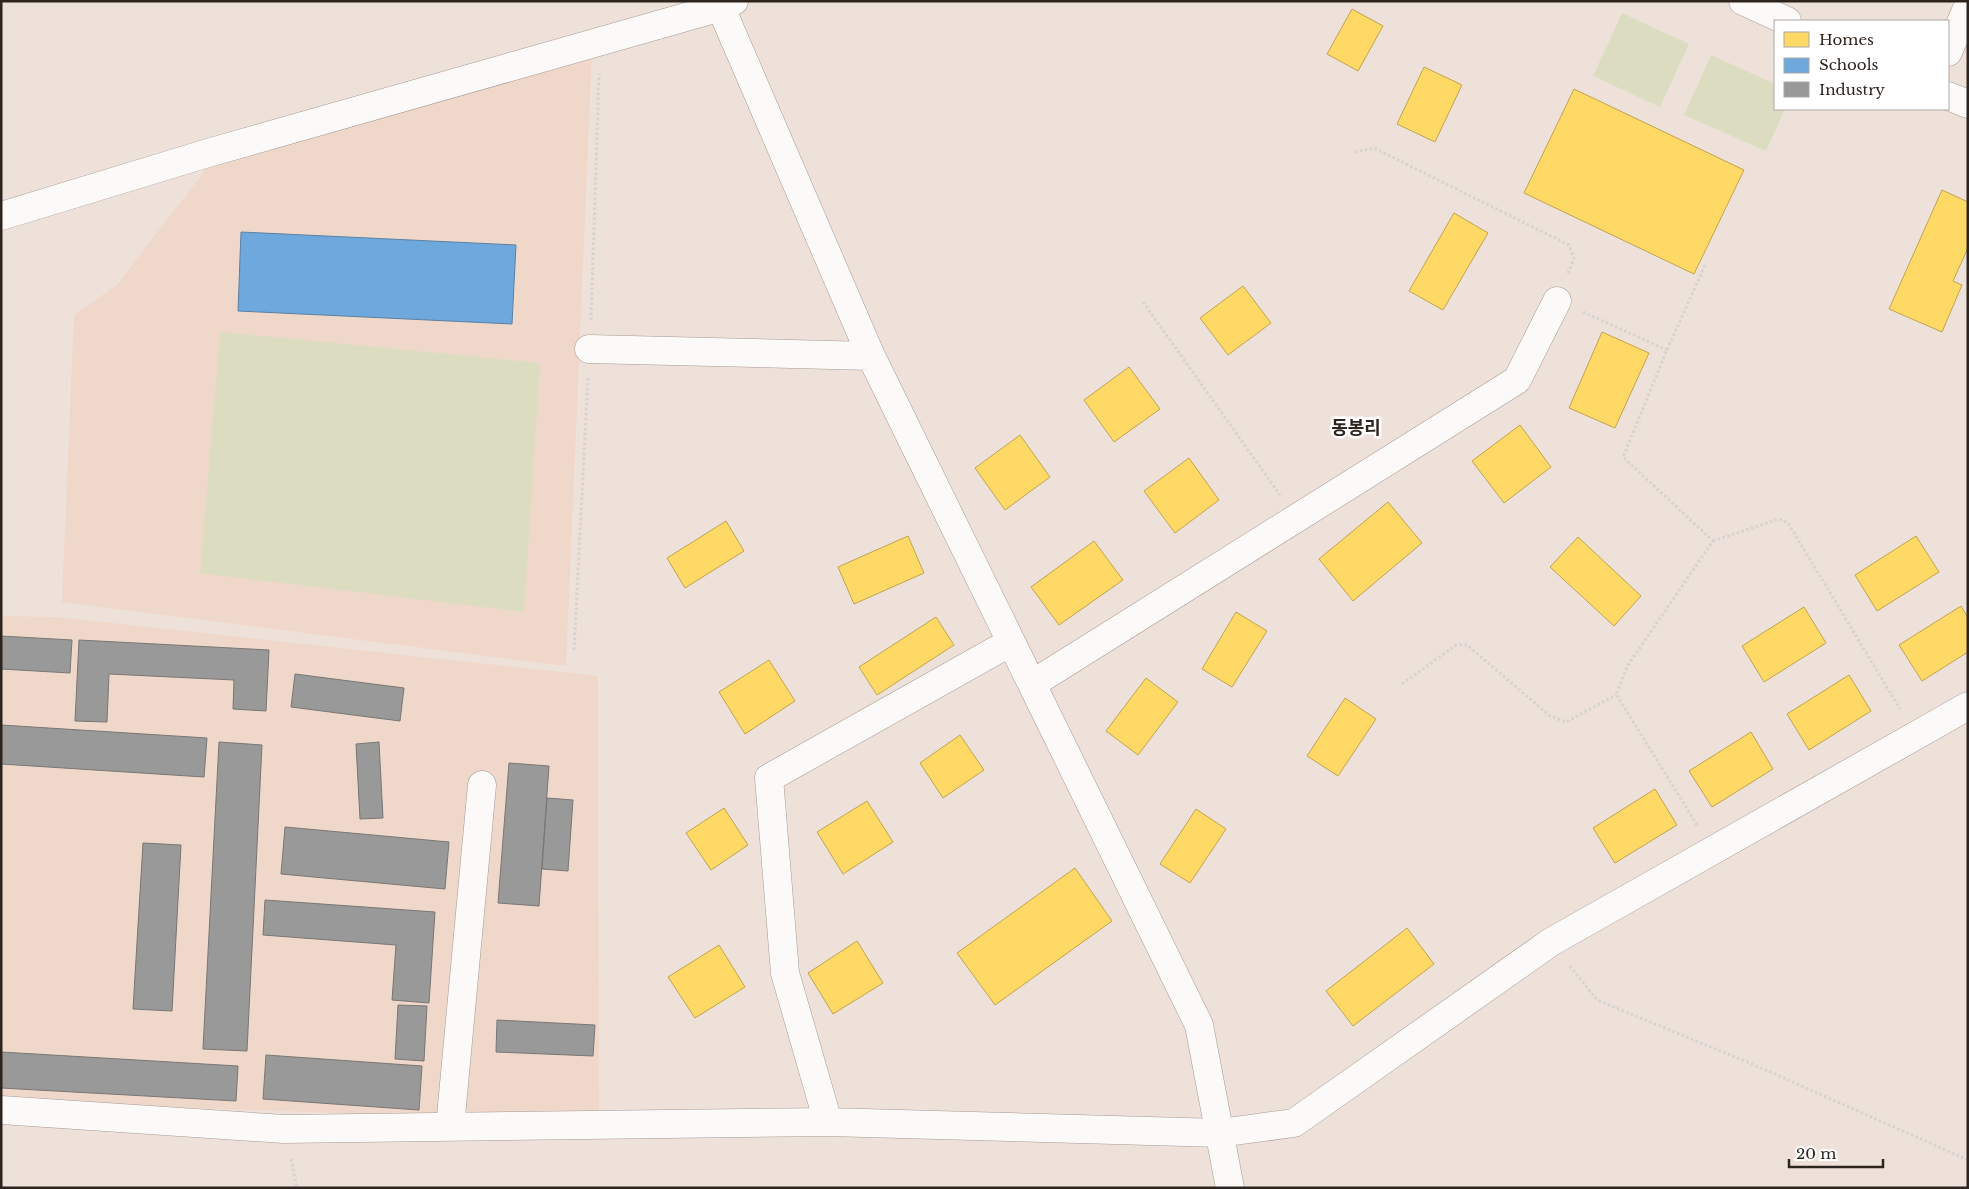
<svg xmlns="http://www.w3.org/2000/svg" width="1969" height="1189" font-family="'Libre Baskerville','Noto Sans KR',serif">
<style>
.built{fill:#efd8ca}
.green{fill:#dcddc0}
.homes{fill:#ffd966;stroke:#c0a350}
.schools{fill:#6fa8dc;stroke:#5b80a3}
.industry{fill:#999;stroke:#797674}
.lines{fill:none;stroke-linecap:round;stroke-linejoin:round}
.minor-casing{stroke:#a49a94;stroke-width:29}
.path{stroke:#d6d3d0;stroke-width:3;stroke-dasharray:2.5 2.5;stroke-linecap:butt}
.minor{stroke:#fcfaf9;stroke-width:28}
.labels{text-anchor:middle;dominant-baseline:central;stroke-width:5;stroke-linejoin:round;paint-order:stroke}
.quarter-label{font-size:18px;font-weight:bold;fill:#2d241e;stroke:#fff}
</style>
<rect width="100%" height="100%" fill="#eee1d9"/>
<path class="built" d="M 592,52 L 566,666 L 62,602 L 74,315 L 117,285 L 209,165 Z
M 1,616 L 56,617 L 598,676 L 599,1110 L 437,1117 L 171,1107 L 1,1097 Z"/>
<path class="green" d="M 1622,13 L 1689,44 L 1660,107 L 1593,76 Z
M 1711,55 L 1775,84 L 1775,109 L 1785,109 L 1766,151 L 1684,115 Z
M 220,332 L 540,363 L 524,612 L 200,573 Z"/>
<path class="homes" d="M 1352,9 L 1383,26 L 1358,71 L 1327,54 Z
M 1424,67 L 1462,85 L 1435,142 L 1397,124 Z
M 1574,89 L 1744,170 L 1694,274 L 1524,193 Z
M 1942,190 L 1968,202 L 1968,248 L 1953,281 L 1962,285 L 1942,332 L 1889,309 Z
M 1454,213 L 1488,233 L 1443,310 L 1409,291 Z
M 1243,286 L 1271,323 L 1228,355 L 1200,318 Z
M 1602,332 L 1649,353 L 1615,428 L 1569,408 Z
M 1129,367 L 1160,409 L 1114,442 L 1084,400 Z
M 1520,425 L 1551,467 L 1504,503 L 1472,461 Z
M 1020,435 L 1050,477 L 1005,510 L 975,468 Z
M 1189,458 L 1219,500 L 1175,533 L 1144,491 Z
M 1388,502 L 1422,543 L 1353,601 L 1319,559 Z
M 726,521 L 744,551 L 685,588 L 667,558 Z
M 908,536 L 924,573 L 854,604 L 838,567 Z
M 1916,536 L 1939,572 L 1877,611 L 1855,575 Z
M 1578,537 L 1641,596 L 1614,626 L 1550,567 Z
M 1094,541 L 1123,580 L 1059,625 L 1031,587 Z
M 1961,606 L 1968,618 L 1968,652 L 1922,681 L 1899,645 Z
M 1804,607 L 1826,643 L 1764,682 L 1742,646 Z
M 1236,612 L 1267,631 L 1232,687 L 1202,669 Z
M 936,617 L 954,645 L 877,695 L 859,667 Z
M 769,660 L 795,701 L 745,734 L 719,692 Z
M 1849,675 L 1871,711 L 1809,750 L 1787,714 Z
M 1146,678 L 1178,702 L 1138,755 L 1106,731 Z
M 1345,698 L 1376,719 L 1338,776 L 1307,756 Z
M 1751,732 L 1773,769 L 1712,807 L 1689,771 Z
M 960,735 L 984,770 L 943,798 L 920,763 Z
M 1655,789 L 1677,825 L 1615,863 L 1593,828 Z
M 867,801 L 893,842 L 843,874 L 817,832 Z
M 724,808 L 748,845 L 711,870 L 686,833 Z
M 1196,809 L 1226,829 L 1190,883 L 1160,864 Z
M 1075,868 L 1112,921 L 995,1005 L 957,953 Z
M 1407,928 L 1434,964 L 1353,1026 L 1326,991 Z
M 857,941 L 883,983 L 833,1014 L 808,973 Z
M 719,945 L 745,987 L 695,1018 L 668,977 Z"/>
<path class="schools" d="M 241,232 L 516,245 L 512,324 L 238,311 Z"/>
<path class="industry" d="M 1,636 L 72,640 L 70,673 L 1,669 Z
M 79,640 L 269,650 L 266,711 L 233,709 L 234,680 L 109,674 L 107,722 L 75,721 Z
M 295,674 L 404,688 L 400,721 L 291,707 Z
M 1,725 L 207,738 L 204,777 L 1,764 Z
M 219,742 L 262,745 L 247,1051 L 203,1049 Z
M 379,742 L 383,818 L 360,819 L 356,744 Z
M 509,763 L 549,766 L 539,906 L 498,903 Z
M 547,798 L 573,800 L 568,871 L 542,869 Z
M 285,827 L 449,842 L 445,889 L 281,874 Z
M 143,843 L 181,845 L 172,1011 L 133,1009 Z
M 265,900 L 435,912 L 429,1003 L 392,1000 L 396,945 L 263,935 Z
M 398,1005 L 427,1006 L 424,1061 L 395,1059 Z
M 497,1020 L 595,1025 L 593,1056 L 496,1052 Z
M 1,1052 L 238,1066 L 236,1101 L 1,1088 Z
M 266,1055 L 422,1066 L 419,1110 L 263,1099 Z"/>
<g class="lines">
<g class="minor-casing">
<path id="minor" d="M 718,1 L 871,356 L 1199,1025 L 1230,1188
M 1743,1 L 1787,21
M 1948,52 L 1968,6
M 1948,96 L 1968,104
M 1,216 L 208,153 L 721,7 L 734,1
M 589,349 L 871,356
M 1032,684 L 1517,380 L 1557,301
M 1,1110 L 284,1129 L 828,1122 L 1220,1133 L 1294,1123 L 1551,942 L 1968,706
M 828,1122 L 785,973 L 769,778 L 1011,642
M 450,1127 L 482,785"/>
</g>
<path class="path" d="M 1355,152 L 1374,148 L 1569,245 L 1574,259 L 1568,273
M 1143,302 L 1280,495
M 1583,312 L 1667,350
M 591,320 L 599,74
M 1713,541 L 1779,519 L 1788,523 L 1900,709
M 574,650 L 588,378
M 1402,684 L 1456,645 L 1467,645 L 1550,716 L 1566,722 L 1616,695
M 1697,825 L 1616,694 L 1628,665 L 1713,541 L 1623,457 L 1667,350 L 1706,263
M 1570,966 L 1597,1000 L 1759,1067 L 1968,1160
M 291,1159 L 297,1188"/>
<use href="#minor" class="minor"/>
</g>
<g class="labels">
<g class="quarter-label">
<text x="1356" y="428">동봉리</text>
</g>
</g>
<rect width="1969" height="1189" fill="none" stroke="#2d241e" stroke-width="5"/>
<rect x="1774" y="20" width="175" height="90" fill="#ffffff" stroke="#aba7a5"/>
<rect x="1784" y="32" width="25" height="15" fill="#ffd966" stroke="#aba7a5"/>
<text x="1819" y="45" font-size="15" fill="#2d241e">Homes</text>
<rect x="1784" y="58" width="25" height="15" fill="#6fa8dc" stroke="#aba7a5"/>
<text x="1819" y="70" font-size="15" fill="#2d241e">Schools</text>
<rect x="1784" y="82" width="25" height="15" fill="#999999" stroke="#aba7a5"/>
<text x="1819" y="95" font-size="15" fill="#2d241e">Industry</text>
<path d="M1789 1159v8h94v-8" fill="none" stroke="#2d241e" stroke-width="2.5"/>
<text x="1796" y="1159" font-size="15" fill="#2d241e" stroke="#ffffff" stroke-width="4" paint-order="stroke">20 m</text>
</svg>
